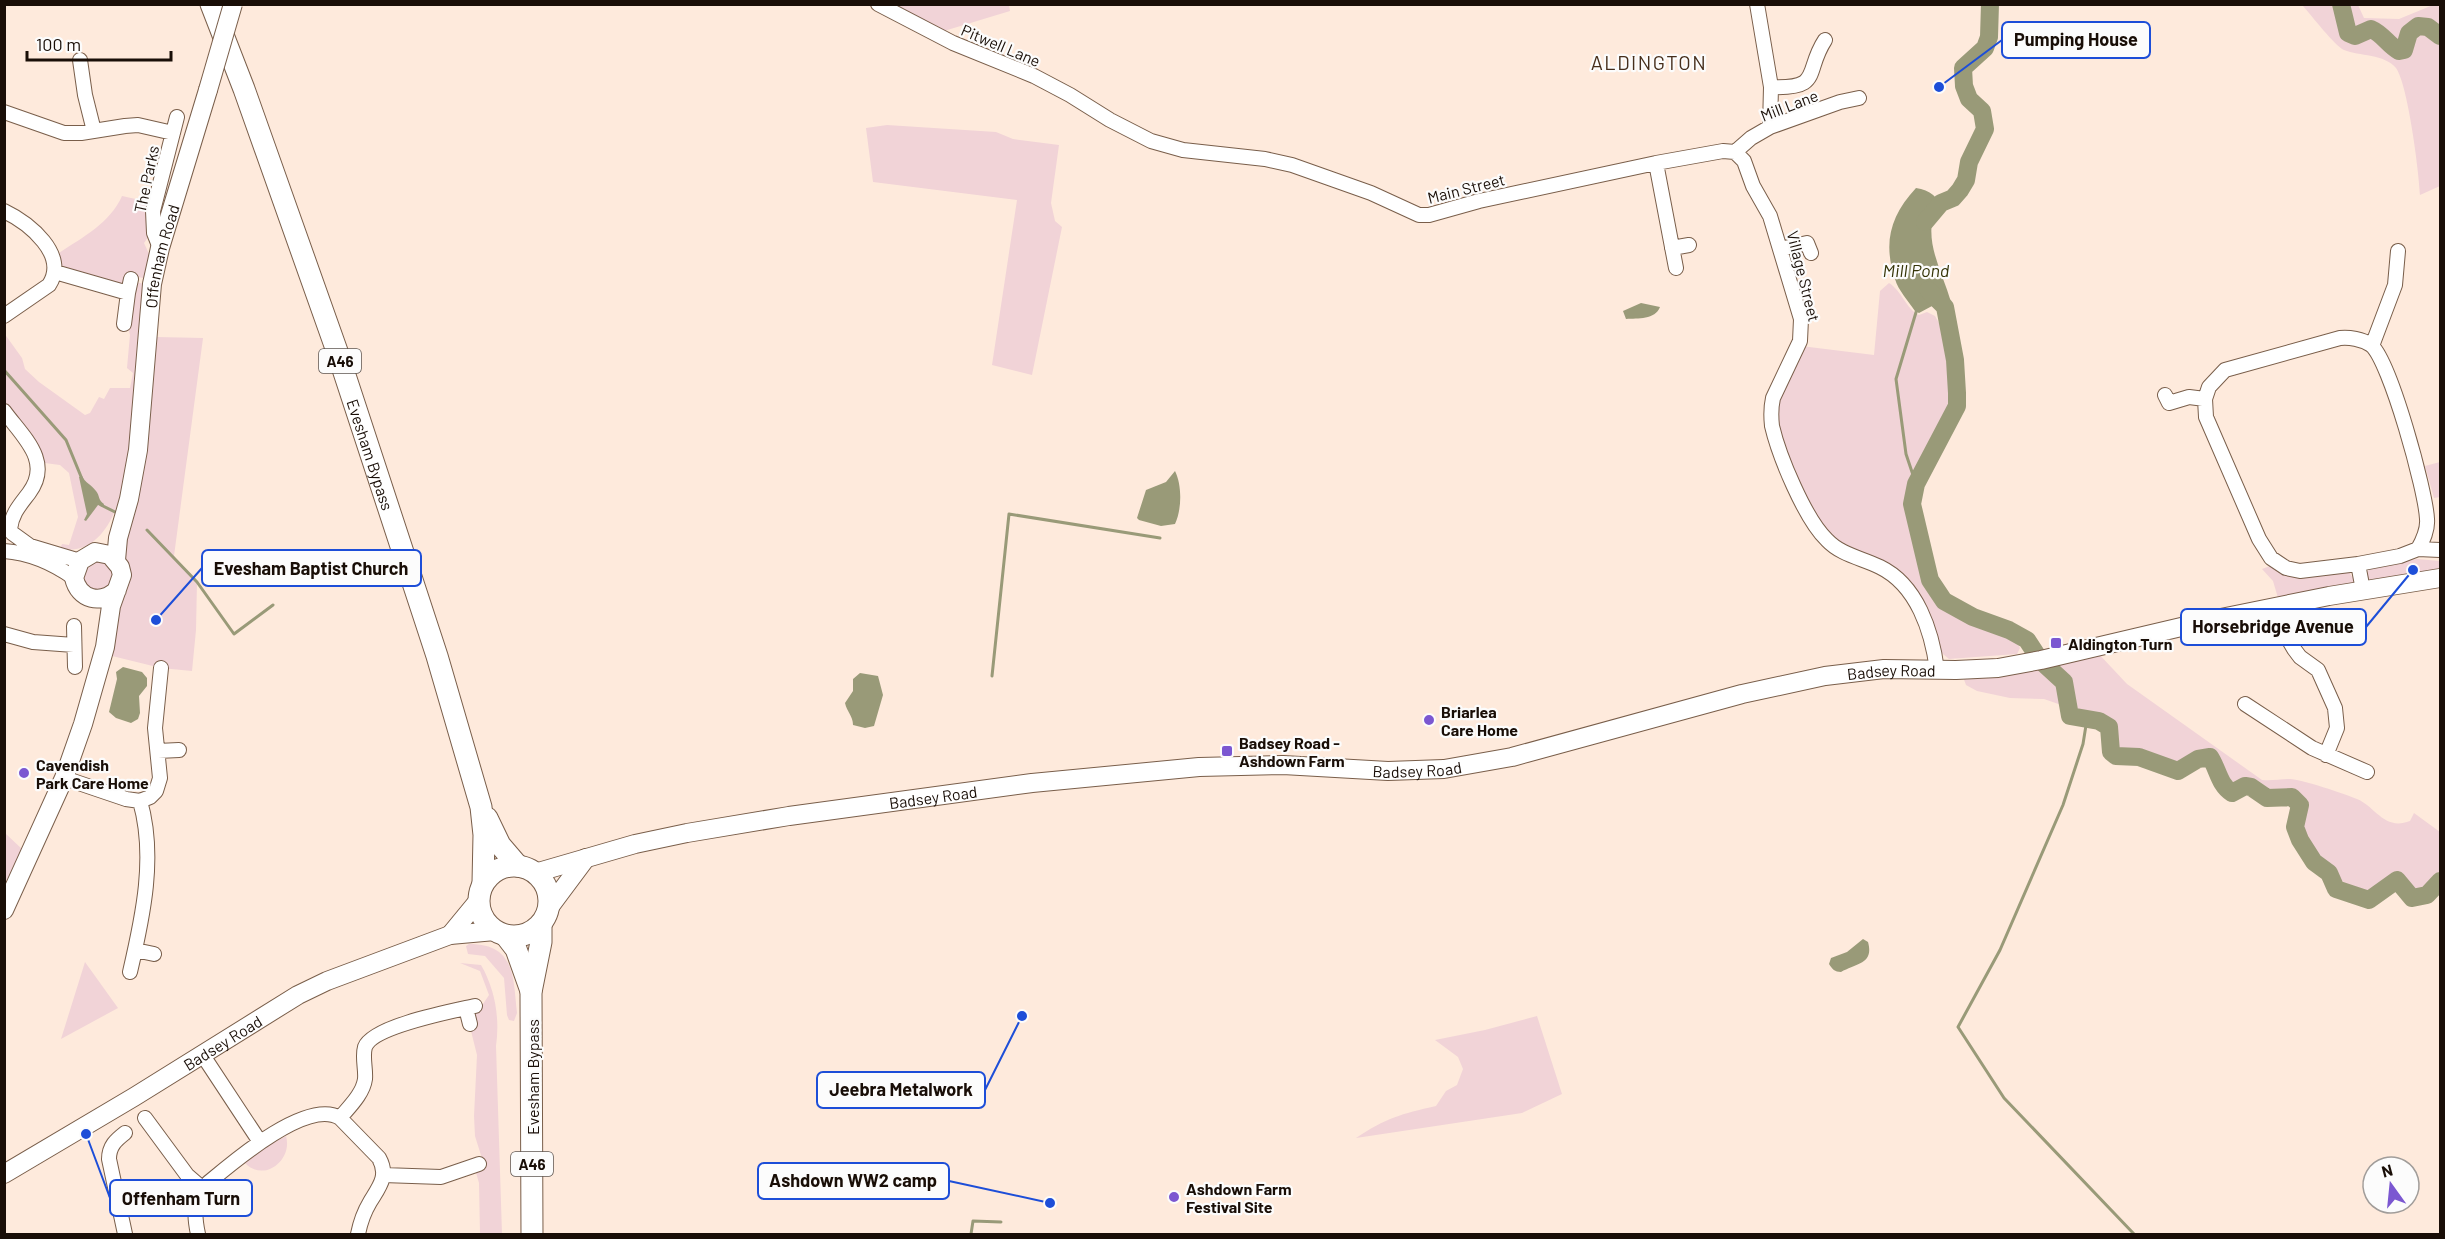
<svg xmlns="http://www.w3.org/2000/svg" width="2445" height="1239" font-family="Barlow,sans-serif">
<style>
.green{fill:#f1d3d7}
.water{fill:#999a78}
.lines{fill:none;stroke-linecap:round;stroke-linejoin:round}
.stream{stroke:#999a78;stroke-width:3}
.river{stroke:#999a78;stroke-width:18}
.minor-casing{stroke:#795e4a;stroke-width:16}
.major-casing{stroke:#795e4a;stroke-width:20}
.highway-casing{stroke:#795e4a;stroke-width:23}
.minor{stroke:#fff;stroke-width:14}
.major{stroke:#fff;stroke-width:18}
.highway{stroke:#fff;stroke-width:21}
.major-bridge-casing{stroke:#795e4a;stroke-width:20;stroke-linecap:butt}
.major-bridge{stroke:#fff;stroke-width:18}
.poi-dot{fill:#7b57d1;stroke:#fcfcfc;stroke-width:2}
.labels{text-anchor:middle;dominant-baseline:central;stroke-width:4.5;stroke-linejoin:round;paint-order:stroke}
.shield{fill:#fcfcfc;stroke:#5d5550;stroke-width:1.5}
.shield-label{font-size:15px;font-weight:bold;fill:#190e07}
.street-label{font-size:16px;fill:#190e07;stroke:#fcfcfc}
.poi-label{font-size:16px;font-weight:bold;fill:#190e07;stroke:#fcfcfc;text-anchor:start}
.water-label{font-size:18px;font-style:italic;fill:#353508;stroke:#fcfcfc}
.quarter-label{font-size:20px;letter-spacing:1.5px;fill:#462e1b;stroke:#fcfcfc}
.leader{fill:none;stroke:#1d4ed8;stroke-width:2}
.callout-dot{fill:#1d4ed8;stroke:#fcfcfc;stroke-width:2}
.callout{fill:#fcfcfc;stroke:#1d4ed8;stroke-width:2}
.callout-label{font-size:18px;text-anchor:middle;font-weight:bold;fill:#190e07}
</style>
<rect width="100%" height="100%" fill="#feeadc"/>
<path class="green" d="M 893,5 L 1009,5 L 1010,11 L 944,31 Z
M 2297,5 L 2358,5 L 2364,18 L 2399,19 L 2433,5 L 2440,5 L 2440,186 L 2420,195 C 2419,172 2408,85 2396,68 C 2385,54 2359,56 2344,50 C 2335,46 2311,15 2303,6 Z
M 887,125 L 996,132 L 1013,139 L 1059,145 L 1051,203 L 1055,221 L 1062,227 L 1032,375 L 992,365 L 1017,200 L 873,182 L 866,128 Z
M 122,196 L 149,202 C 147,214 144,225 149,236 L 144,243 L 150,256 L 147,279 L 126,274 L 124,281 L 119,285 L 114,284 L 64,268 L 61,264 L 59,253 C 83,237 110,223 122,196 Z
M 135,282 L 145,284 C 142,304 139,324 137,344 C 134,392 139,562 60,549 L 62,544 L 69,545 L 78,517 L 69,473 L 60,465 L 45,463 L 31,433 L 5,402 L 4,333 L 22,358 L 25,369 L 39,382 L 85,415 L 90,413 L 99,397 L 104,399 L 110,388 L 130,388 L 133,373 L 127,368 L 130,335 L 128,327 Z
M 1889,283 C 1902,291 1906,309 1919,315 L 1927,312 L 1935,316 L 1943,330 L 1948,360 L 1949,404 L 1937,427 L 1931,453 L 1916,484 L 1912,504 L 1930,580 L 1944,601 L 1973,617 L 2009,630 L 2020,648 L 2017,654 L 1949,659 L 1937,649 L 1915,593 L 1843,546 L 1820,525 L 1797,481 L 1782,445 L 1776,416 L 1783,383 L 1801,346 L 1874,355 L 1880,291 Z
M 157,337 L 203,338 L 174,556 L 197,582 L 196,630 L 192,671 L 161,668 L 108,655 L 122,556 L 144,445 Z
M 2440,462 L 2440,497 L 2434,498 L 2425,466 Z
M 95,557 L 115,569 L 113,587 L 91,593 L 80,574 Z
M 2417,559 L 2440,561 L 2440,568 L 2374,582 L 2368,578 L 2367,572 L 2371,568 Z
M 2270,566 L 2282,574 L 2289,576 L 2346,571 L 2349,572 L 2355,581 L 2354,583 L 2278,598 L 2273,581 L 2262,569 Z
M 2097,652 L 2127,684 L 2262,780 C 2272,781 2280,779 2290,779 C 2301,779 2345,794 2357,799 C 2376,807 2384,831 2410,821 L 2414,813 L 2440,832 L 2440,884 L 2427,895 L 2412,898 L 2397,880 L 2369,900 L 2336,889 L 2329,873 L 2314,862 L 2300,840 L 2295,827 L 2299,805 L 2292,797 L 2267,798 L 2251,787 L 2245,786 L 2232,793 C 2219,785 2218,769 2210,757 L 2198,759 L 2178,771 L 2139,757 L 2116,756 L 2111,752 L 2108,727 L 2099,721 L 2070,716 L 2067,707 L 2044,699 L 2010,698 L 1977,691 L 1966,685 L 1962,674 Z
M 5,833 L 23,850 L 5,883 Z
M 469,944 C 516,944 513,978 517,1013 L 514,1021 L 509,1020 L 507,1015 L 504,978 L 485,956 L 468,954 L 466,946 Z
M 85,962 L 118,1008 L 61,1039 Z
M 460,963 L 481,965 C 495,989 500,1018 496,1046 L 502,1234 L 480,1234 L 479,1183 L 475,1169 L 484,1165 L 475,1136 L 474,1116 L 477,1055 L 470,1027 L 470,1011 L 483,1004 L 489,995 L 480,971 Z
M 1537,1016 L 1562,1094 L 1522,1113 L 1356,1138 C 1386,1118 1401,1114 1436,1106 L 1446,1091 L 1457,1085 L 1463,1069 L 1458,1057 L 1435,1040 L 1485,1030 Z
M 286,1136 C 293,1160 264,1183 245,1163 L 262,1149 Z"/>
<path class="water" d="M 1916,188 C 1930,190 1939,197 1942,211 L 1933,217 C 1926,246 1943,274 1951,302 L 1938,311 L 1932,306 L 1919,313 L 1915,311 C 1909,302 1898,290 1895,279 C 1883,243 1890,216 1916,188 Z
M 1641,303 L 1660,307 C 1655,320 1638,318 1626,319 L 1623,311 Z
M 1175,471 C 1182,485 1182,509 1175,524 L 1161,526 L 1139,520 L 1137,518 L 1146,490 L 1166,482 Z
M 82,476 C 85,483 91,484 96,491 C 100,496 98,500 104,504 L 103,507 L 98,505 L 86,521 L 84,520 L 87,514 L 79,477 Z
M 123,667 L 142,672 L 147,678 L 147,686 L 139,696 L 140,713 L 138,719 L 131,723 L 116,718 L 109,712 L 117,679 L 116,672 Z
M 860,673 L 878,676 L 883,695 L 874,726 L 865,728 L 853,725 C 853,716 847,712 845,703 L 853,691 L 853,679 Z
M 1863,939 L 1868,942 C 1874,964 1857,963 1841,972 C 1835,972 1832,969 1829,964 L 1831,958 L 1847,952 Z"/>
<g class="lines">
<path class="stream" d="M 4,370 L 66,440 L 82,479
M 1916,484 L 1906,454 L 1896,379 L 1917,309
M 101,505 L 119,514
M 147,530 L 197,582 L 234,634 L 273,605
M 992,676 L 1009,514 L 1160,538
M 2087,719 L 2083,744 L 2063,805 L 2000,950 L 1958,1027 L 2004,1098 L 2134,1234
M 971,1234 L 973,1221 L 1001,1222"/>
<path class="river" d="M 2341,4 L 2348,33 L 2355,36 L 2371,29 C 2383,34 2388,45 2399,51 L 2404,50 L 2409,33 L 2418,26 L 2428,27 L 2440,36
M 1925,222 L 1941,203 L 1953,198 L 1960,190 L 1966,180 L 1969,162 L 1985,129 L 1982,111 L 1969,99 L 1964,86 L 1963,68 L 1985,48 L 1989,37 L 1990,4
M 1928,290 L 1945,307 L 1955,360 L 1957,393 L 1957,406 L 1916,484 L 1912,504 L 1930,580 L 1944,601 L 1973,617 L 2009,630 L 2027,640 L 2040,660 L 2064,682 L 2070,716 L 2099,721 L 2109,727 L 2111,752 L 2116,756 L 2139,757 L 2178,771 L 2198,759 L 2210,757 C 2218,769 2219,785 2232,793 L 2245,786 L 2251,787 L 2267,798 L 2292,797 L 2300,805 L 2295,827 L 2300,840 L 2314,862 L 2329,873 L 2336,889 L 2369,900 L 2397,880 L 2412,898 L 2427,895 L 2440,881"/>
<g class="minor-casing">
<path id="minor" d="M 878,4 L 953,43 L 1034,76 L 1070,95 L 1110,120 L 1151,141 L 1183,150 L 1265,159 L 1292,165 L 1371,193 L 1419,215 L 1429,215 L 1479,201 L 1656,163 L 1723,151 L 1735,152
M 1757,4 L 1771,87 L 1770,127
M 80,60 L 85,95 L 94,131
M 1771,87 C 1823,89 1804,72 1825,40
M 4,112 L 64,133 L 81,133 L 125,126 L 138,125 L 173,133
M 1735,152 L 1744,161 L 1753,186 L 1770,216 L 1801,319 L 1800,341 L 1773,398 C 1771,407 1771,417 1772,426 C 1779,456 1805,519 1827,540 C 1841,555 1862,558 1880,567 C 1917,585 1932,631 1937,670
M 1735,152 L 1751,138 L 1770,127 L 1840,102 L 1859,98
M 1656,163 L 1676,268
M 4,211 C 29,223 69,255 49,285 L 4,316
M 160,248 L 154,233 L 153,211 L 177,117
M 1672,248 L 1689,245
M 1780,249 L 1807,243 L 1811,253
M 55,272 L 128,293 L 131,279
M 124,324 L 128,293
M 2372,346 L 2395,285 L 2398,251
M 2165,395 L 2169,403 L 2189,397 L 2205,399 L 2206,417 L 2259,539 L 2271,558 L 2286,568 L 2300,571 L 2358,564 L 2363,590
M 2205,399 L 2209,387 L 2225,370 L 2340,338 C 2349,337 2362,339 2371,345 C 2390,360 2426,492 2427,519 C 2428,530 2423,540 2418,549 L 2400,556 L 2358,564
M 4,411 C 22,436 53,461 29,493 C 20,505 12,513 10,529
M 12,533 L 30,546 L 80,561
M 2418,549 L 2440,550
M 4,551 C 31,553 53,563 74,578
M 2278,606 L 2287,637 L 2294,649 L 2300,657 L 2318,670 L 2335,708 L 2337,728 L 2326,755
M 74,626 L 75,667
M 4,634 L 33,642 L 74,645
M 2245,704 L 2312,748 L 2367,772
M 158,751 L 179,750
M 64,778 L 126,799 L 140,801 L 150,797 L 156,791 L 160,778 L 155,728 L 161,668
M 135,950 L 154,954
M 130,972 C 143,916 156,856 140,801
M 466,1008 L 470,1024
M 202,1054 L 260,1142
M 145,1118 L 187,1175 L 202,1188
M 340,1118 C 349,1107 363,1094 365,1079 C 366,1069 362,1057 365,1047 C 373,1026 453,1011 475,1006
M 383,1175 L 441,1177 L 479,1164
M 125,1234 L 109,1159 C 109,1146 116,1140 125,1133
M 198,1234 C 194,1216 193,1197 208,1183 C 233,1162 307,1098 340,1118 L 379,1158 C 389,1176 379,1187 370,1202 C 364,1212 360,1224 358,1234"/>
</g>
<g class="major-casing">
<g id="major">
<path id="s1" d="M 116,560 L 118,538 L 129,499 L 138,450 L 152,284 L 160,248 L 208,90"/>
<path id="s2" d="M 535,873 L 635,844 L 687,833 L 789,816 L 1032,783 L 1199,767 L 1283,765 L 1388,771 L 1444,769 L 1512,757 L 1742,694 L 1825,676 L 1884,669 L 1956,670 L 1998,668 L 2041,660 L 2211,620 L 2329,596 L 2440,578"/>
<path d="M 548,909 L 586,858"/>
<path d="M 4,910 L 64,778 L 83,724 L 105,647 L 111,606 L 122,575 L 120,567 L 110,555 L 95,552 L 80,561 L 74,578 C 79,600 101,605 117,590"/>
<path d="M 450,935 L 478,901"/>
<path id="s3" d="M 4,1174 L 134,1097 L 298,995 L 327,981 L 450,935 L 495,931"/>
</g>
</g>
<g class="highway-casing">
<g id="highway">
<path id="s4" d="M 211,4 L 244,89 L 338,354 L 437,656 L 481,807 L 484,835 L 483,883"/>
<path d="M 487,818 L 500,845 L 518,866"/>
<circle cx="514" cy="901" r="35"/>
<path d="M 506,936 L 516,949 L 531,991"/>
<path d="M 532,1234 L 531,992 L 541,942 L 541,924"/>
</g>
</g>
<use href="#minor" class="minor"/>
<use href="#major" class="major"/>
<use href="#highway" class="highway"/>
<g class="major-bridge-casing">
<path id="major-bridge" d="M 208,90 L 233,4"/>
</g>
<use href="#major-bridge" class="major-bridge"/>
</g>
<g class="poi-dot">
<rect x="2050" y="637" width="12" height="12" rx="3"/>
<circle cx="1429" cy="720" r="6"/>
<rect x="1221" y="745" width="12" height="12" rx="3"/>
<circle cx="24" cy="773" r="6"/>
<circle cx="1174" cy="1197" r="6"/>
</g>
<g class="labels">
<g class="shield">
<rect x="319" y="349" width="42" height="24" rx="4.5"/>
<rect x="511" y="1152" width="42" height="24" rx="4.5"/>
</g>
<g class="shield-label">
<text x="340" y="361">A46</text>
<text x="532" y="1164">A46</text>
</g>
<g class="street-label">
<text transform="translate(1001 45) rotate(23)">Pitwell Lane</text>
<text transform="translate(1789 105) rotate(-21)">Mill Lane</text>
<text transform="translate(146 179) rotate(-78)">The Parks</text>
<text transform="translate(1466 188) rotate(-14)">Main Street</text>
<text stroke="none"><textPath href="#s1" startOffset="308">Offenham Road</textPath></text>
<text transform="translate(1804 276) rotate(76)">Village Street</text>
<text stroke="none"><textPath href="#s4" startOffset="478">Evesham Bypass</textPath></text>
<text stroke="none"><textPath href="#s2" startOffset="1378">Badsey Road</textPath></text>
<text stroke="none"><textPath href="#s2" startOffset="892">Badsey Road</textPath></text>
<text stroke="none"><textPath href="#s2" startOffset="406">Badsey Road</textPath></text>
<text stroke="none"><textPath href="#s3" startOffset="255">Badsey Road</textPath></text>
<text transform="translate(532 1077) rotate(-90)">Evesham Bypass</text>
</g>
<g class="poi-label">
<text x="2068" y="643">Aldington Turn</text>
<text x="1441" y="711">Briarlea<tspan x="1441" dy="18">Care Home</tspan></text>
<text x="1239" y="742">Badsey Road -<tspan x="1239" dy="18">Ashdown Farm</tspan></text>
<text x="36" y="764">Cavendish<tspan x="36" dy="18">Park Care Home</tspan></text>
<text x="1186" y="1188">Ashdown Farm<tspan x="1186" dy="18">Festival Site</tspan></text>
</g>
<g class="water-label">
<text x="1916" y="270">Mill Pond</text>
</g>
<g class="quarter-label">
<text x="1649" y="62">ALDINGTON</text>
</g>
</g>
<path class="leader" d="M1939 87L2002 40M156 620L202 568M2413 570L2366 627M1022 1016L985 1090M1050 1203L949 1181M86 1134L110 1198"/>
<g class="callout-dot">
<circle cx="1939" cy="87" r="6"/>
<circle cx="156" cy="620" r="6"/>
<circle cx="2413" cy="570" r="6"/>
<circle cx="1022" cy="1016" r="6"/>
<circle cx="1050" cy="1203" r="6"/>
<circle cx="86" cy="1134" r="6"/>
</g>
<g class="callout">
<rect x="2002" y="22" width="148" height="36" rx="6"/>
<rect x="202" y="550" width="219" height="36" rx="6"/>
<rect x="2181" y="609" width="185" height="36" rx="6"/>
<rect x="817" y="1072" width="168" height="36" rx="6"/>
<rect x="758" y="1163" width="191" height="36" rx="6"/>
<rect x="110" y="1180" width="142" height="36" rx="6"/>
</g>
<g class="callout-label">
<text x="2076" y="46">Pumping House</text>
<text x="311" y="575">Evesham Baptist Church</text>
<text x="2273" y="633">Horsebridge Avenue</text>
<text x="901" y="1096">Jeebra Metalwork</text>
<text x="853" y="1187">Ashdown WW2 camp</text>
<text x="181" y="1205">Offenham Turn</text>
</g>
<rect width="2445" height="1239" fill="none" stroke="#190e07" stroke-width="12"/>
<g transform="translate(2391 1185) rotate(345)"><circle r="28" fill="#fcfcfc" stroke="#a19d9a" stroke-width="1.5"/>
<path d="M0-4.5L10 22L0 15L-10 22Z" fill="#7b57d1"/>
<text y="-9" font-size="16" font-weight="bold" text-anchor="middle" fill="#190e07">N</text>
</g>
<path d="M27 51v9h144v-9" fill="none" stroke="#190e07" stroke-width="3"/>
<text x="36" y="51" font-size="18" fill="#190e07" stroke="#fcfcfc" stroke-width="4.5" paint-order="stroke">100 m</text>
</svg>
